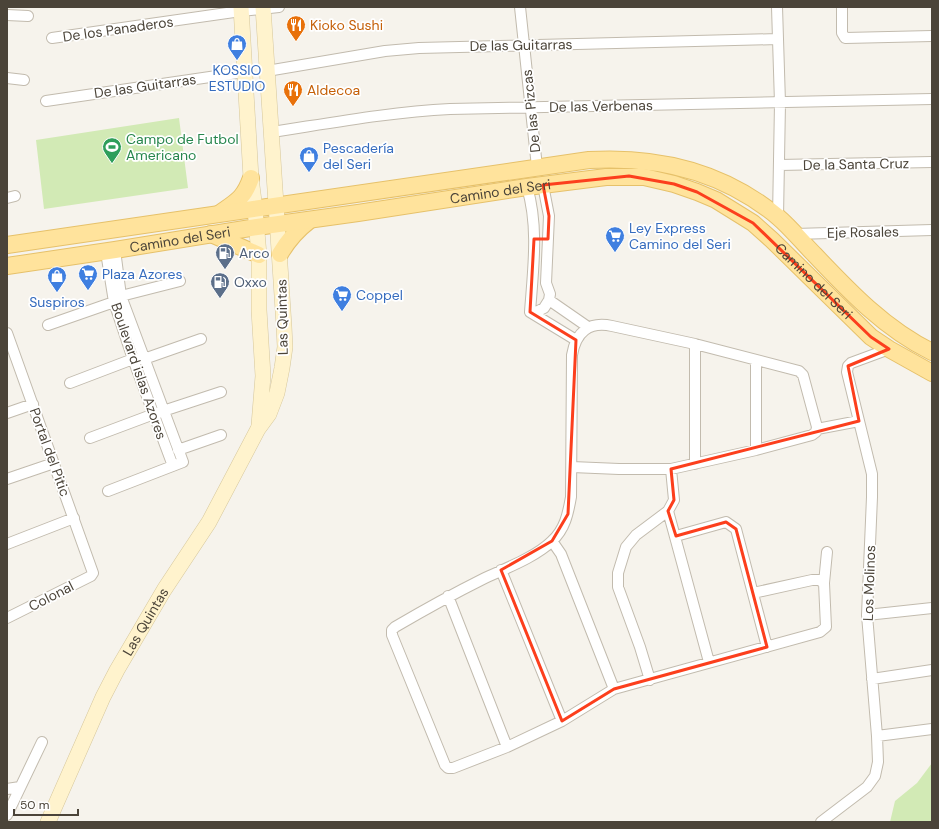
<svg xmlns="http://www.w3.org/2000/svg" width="939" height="829" font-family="'DM Sans',sans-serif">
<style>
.grass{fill:#d2eab5}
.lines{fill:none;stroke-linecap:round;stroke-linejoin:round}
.street-casing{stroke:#c2bbae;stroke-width:12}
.secondary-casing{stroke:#d6c79b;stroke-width:16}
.primary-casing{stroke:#e6c16a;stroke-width:18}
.street{stroke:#fff;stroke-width:10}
.secondary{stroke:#fff3cd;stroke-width:15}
.primary{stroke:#ffe39c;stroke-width:16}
.marked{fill:none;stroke:#fc3f1d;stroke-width:3;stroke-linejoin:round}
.labels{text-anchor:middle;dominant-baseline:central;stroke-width:3.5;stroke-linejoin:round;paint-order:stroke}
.food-label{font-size:14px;fill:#c56008;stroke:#fff;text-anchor:start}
.street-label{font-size:14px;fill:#4b4439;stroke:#fff}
.shop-label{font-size:14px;fill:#366cbe;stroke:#fff;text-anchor:start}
.leisure-label{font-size:14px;fill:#27864d;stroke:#fff;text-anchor:start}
.service-label{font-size:14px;fill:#4e5e75;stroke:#fff;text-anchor:start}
</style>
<rect width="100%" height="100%" fill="#f6f3ec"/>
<path class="grass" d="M 179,118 L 188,188 L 44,209 L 36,140 Z
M 932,763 L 932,822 L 890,822 L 895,801 L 917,783 Z"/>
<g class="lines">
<g class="street-casing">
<path id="street" d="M 520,7 L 537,167
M 777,7 L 780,103 L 778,217
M 842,7 L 842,33 L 845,38 L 932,36
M 7,15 L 28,16
M 52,38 L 241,11 L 279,7
M 267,71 L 385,51 L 419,48 L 777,39
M 7,78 L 24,80
M 46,101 L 244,72
M 272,132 C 331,123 390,112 450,109 L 932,99
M 779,165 L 932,162
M 527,187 C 539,227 533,270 530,312
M 7,198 L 15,196
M 795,234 L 932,230
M 106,252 L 114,302 L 133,359 L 173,466
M 549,300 L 588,327
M 530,312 L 536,312 L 544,308 L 549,300 L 550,294 L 546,283 L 549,216 L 543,185
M 530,312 L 576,340
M 48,325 L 114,302 L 121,296 L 180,281
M 7,333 L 93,573 L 91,576 L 7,618
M 70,383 L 133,359 L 144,359 L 201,339
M 7,413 L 33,404
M 817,429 L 859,421
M 90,438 L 154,414 L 221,392
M 178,450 L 221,435
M 756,450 L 756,360
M 695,464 L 695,344
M 572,467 L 619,469 L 671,469 L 756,450 L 812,435 L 816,432 L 817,427 L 803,375 L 799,371 L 695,344 L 612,326 C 589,321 576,332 572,355 L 571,497 C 568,514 565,529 552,541 C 536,557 504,569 483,579 C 453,594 424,610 395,627 L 392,630 L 392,635 L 445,765 L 448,768 L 453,768 L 507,747 L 562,721 L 614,689 L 820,632 L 826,627 L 824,583 L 827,552
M 7,479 L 54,463
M 108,491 L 183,462 L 121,296 L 115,250
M 668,511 L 709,662
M 676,536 L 726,522 L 736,529 L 767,647
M 552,541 L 561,554 L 614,689
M 7,544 L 74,518
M 501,570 L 562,721
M 753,593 L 812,580 L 819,580 L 824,583
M 448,596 L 507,747
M 867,615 L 932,608
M 872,679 L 932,670
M 650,680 L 640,647 L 618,587 L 618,573 L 626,547 L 636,535 L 668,511 L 674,500 L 671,469
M 877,736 L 932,729
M 7,789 L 20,787
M 7,815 L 42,742
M 821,822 L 867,787 L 875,776 L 878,762 L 877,736 L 867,615 L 872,497 L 872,474 L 847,372 L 848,366 L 851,363 L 889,349"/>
</g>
<g class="secondary-casing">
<g id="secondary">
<path d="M 241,7 L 251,178 L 255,209 L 259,255 L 259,310 L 263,376 L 259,425"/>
<path id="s1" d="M 48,822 L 103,697 L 117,670 L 164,590 L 209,522 L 258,429 L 269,414 L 277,393 L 282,368 L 285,347 L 284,326 L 263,7"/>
</g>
</g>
<g class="primary-casing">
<g id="primary">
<path d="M 220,213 C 237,201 244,198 251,178"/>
<path d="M 211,234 L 259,255"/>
<path d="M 7,245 L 589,160 C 658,156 724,172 778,217 C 791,228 802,242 814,254 C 849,291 885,329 932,352"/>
<path d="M 280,254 C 288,240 297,230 310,220"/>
<path id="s2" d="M 7,266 L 115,250 L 257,227 L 358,213 L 527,187 L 606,177 L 644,177 L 674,184 L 697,192 L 716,200 L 753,223 L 772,240 L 871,337 L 889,349 L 932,373"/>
</g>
</g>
<use href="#street" class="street"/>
<use href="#secondary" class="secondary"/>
<use href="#primary" class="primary"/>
</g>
<path class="marked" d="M 629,176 L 674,184 L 697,192 L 753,223 L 871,337 L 889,349 L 848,366 L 859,421 L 671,469 L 674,500 L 668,511 L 676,536 L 726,522 L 736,529 L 767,647 L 614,689 L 562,721 L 501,570 L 552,541 L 568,514 L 576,340 L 530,312 L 534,239 L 548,239 L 549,216 L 543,185 Z"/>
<defs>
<g id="restaurant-pin" transform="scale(1)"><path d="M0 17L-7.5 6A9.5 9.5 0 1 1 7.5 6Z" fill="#e8710a" stroke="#fff"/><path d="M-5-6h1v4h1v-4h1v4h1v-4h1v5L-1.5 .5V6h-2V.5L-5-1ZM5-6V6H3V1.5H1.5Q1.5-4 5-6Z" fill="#fff"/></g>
<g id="shop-pin" transform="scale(1)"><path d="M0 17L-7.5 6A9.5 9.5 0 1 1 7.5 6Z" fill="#3f7fe0" stroke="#fff"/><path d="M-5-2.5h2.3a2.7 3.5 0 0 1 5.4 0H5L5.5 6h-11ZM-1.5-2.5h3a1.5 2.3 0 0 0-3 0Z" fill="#fff"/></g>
<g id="stadium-pin" transform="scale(1)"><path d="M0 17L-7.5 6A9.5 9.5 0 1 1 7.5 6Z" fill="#2e9e5b" stroke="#fff"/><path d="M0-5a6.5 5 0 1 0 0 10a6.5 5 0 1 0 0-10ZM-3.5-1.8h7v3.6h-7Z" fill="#fff"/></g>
<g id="supermarket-pin" transform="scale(1)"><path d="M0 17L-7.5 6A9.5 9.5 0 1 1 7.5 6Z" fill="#3f7fe0" stroke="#fff"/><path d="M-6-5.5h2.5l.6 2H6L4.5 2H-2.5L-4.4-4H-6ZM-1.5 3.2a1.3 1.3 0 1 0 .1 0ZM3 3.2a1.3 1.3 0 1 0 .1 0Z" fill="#fff"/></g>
<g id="fuel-pin" transform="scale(1)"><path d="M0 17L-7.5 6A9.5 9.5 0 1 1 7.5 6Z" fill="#5c6f8a" stroke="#fff"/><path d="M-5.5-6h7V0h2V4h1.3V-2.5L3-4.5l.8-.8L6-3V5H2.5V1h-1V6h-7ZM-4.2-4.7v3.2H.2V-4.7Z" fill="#fff"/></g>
</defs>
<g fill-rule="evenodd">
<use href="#restaurant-pin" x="296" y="25"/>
<use href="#shop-pin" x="237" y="44"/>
<use href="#restaurant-pin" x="293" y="90"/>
<use href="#stadium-pin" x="112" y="147"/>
<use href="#shop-pin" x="309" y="156"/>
<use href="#supermarket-pin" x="615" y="236"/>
<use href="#fuel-pin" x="225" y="253"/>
<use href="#supermarket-pin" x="88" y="274"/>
<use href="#shop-pin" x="57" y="276"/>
<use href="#fuel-pin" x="220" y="282"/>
<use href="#supermarket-pin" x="342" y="295"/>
</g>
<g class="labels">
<g class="food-label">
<text x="310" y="25">Kioko Sushi</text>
<text x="307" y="90">Aldecoa</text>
</g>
<g class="street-label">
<text transform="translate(118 29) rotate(-8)">De los Panaderos</text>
<text transform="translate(521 45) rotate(-1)">De las Guitarras</text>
<text transform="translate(145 86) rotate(-8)">De las Guitarras</text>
<text transform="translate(601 106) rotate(-1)">De las Verbenas</text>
<text transform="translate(531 111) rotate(-96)">De las Pizcas</text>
<text transform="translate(856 164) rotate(-1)">De la Santa Cruz</text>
<text stroke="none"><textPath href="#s2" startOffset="499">Camino del Seri</textPath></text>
<text transform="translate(863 232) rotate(-1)">Eje Rosales</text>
<text stroke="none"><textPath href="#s2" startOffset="175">Camino del Seri</textPath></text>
<text stroke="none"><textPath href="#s2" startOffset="847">Camino del Seri</textPath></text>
<text transform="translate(282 317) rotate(-91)">Las Quintas</text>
<text transform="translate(139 371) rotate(71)">Boulevard islas Azores</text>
<text transform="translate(50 452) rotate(70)">Portal del Pitic</text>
<text transform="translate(869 583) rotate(-88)">Los Molinos</text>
<text transform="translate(51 596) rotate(-27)">Colonal</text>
<text stroke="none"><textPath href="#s1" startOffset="223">Las Quintas</textPath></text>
</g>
<g class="shop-label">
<text x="237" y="70" text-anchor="middle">KOSSIO<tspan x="237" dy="16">ESTUDIO</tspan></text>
<text x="323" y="148">Pescadería<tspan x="323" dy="16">del Seri</tspan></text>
<text x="629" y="228">Ley Express<tspan x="629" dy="16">Camino del Seri</tspan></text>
<text x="102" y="274">Plaza Azores</text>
<text x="356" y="295">Coppel</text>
<text x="57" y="302" text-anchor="middle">Suspiros</text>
</g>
<g class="leisure-label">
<text x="126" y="139">Campo de Futbol<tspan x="126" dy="16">Americano</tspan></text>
</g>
<g class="service-label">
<text x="239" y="253">Arco</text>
<text x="234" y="282">Oxxo</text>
</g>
</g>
<rect width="939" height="829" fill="none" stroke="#4b4439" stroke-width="16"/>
<path d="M14 809v6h64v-6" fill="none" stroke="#4b4439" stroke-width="2"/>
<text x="20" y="809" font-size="12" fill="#4b4439" stroke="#ffffff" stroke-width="3" paint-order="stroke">50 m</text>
</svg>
